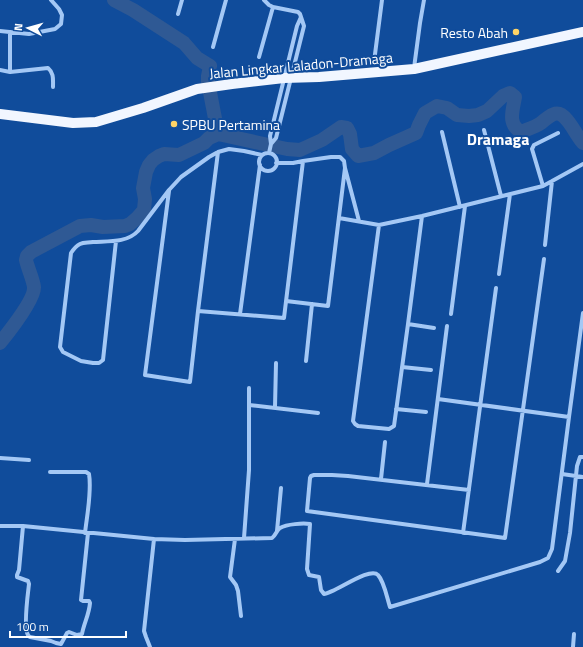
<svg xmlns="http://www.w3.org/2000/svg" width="583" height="647" font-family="'Titillium Web',sans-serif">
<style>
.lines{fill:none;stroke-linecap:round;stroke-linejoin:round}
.river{stroke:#2f5994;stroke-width:14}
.street{stroke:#a4c8f5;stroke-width:4}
.primary{stroke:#f1f6ff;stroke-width:10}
.poi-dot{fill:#ffd467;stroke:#104c9b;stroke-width:1.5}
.labels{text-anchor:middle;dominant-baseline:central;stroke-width:4;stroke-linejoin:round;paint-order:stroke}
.poi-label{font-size:14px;fill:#fff;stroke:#104c9b;text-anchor:end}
.street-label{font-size:14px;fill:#fff;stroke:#104c9b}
.quarter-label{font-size:16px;font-weight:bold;fill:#fff;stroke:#104c9b}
</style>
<rect width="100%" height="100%" fill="#104c9b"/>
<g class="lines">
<path class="river" d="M 114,0 L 133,10 L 184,43 L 197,58 L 210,66 L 208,76 L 208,82 L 218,134
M 0,343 C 8,333 35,299 34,287 C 33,279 28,269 26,260 L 27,256 L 31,252 L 80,226 L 91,225 L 103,227 L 125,226 L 130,224 L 137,218 L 144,210 L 145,199 L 143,188 L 146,172 L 149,165 L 153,160 L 159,156 L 164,154 L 179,155 L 204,143 L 209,138 L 218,134 L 287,149 L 300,150 L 322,140 L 341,127 L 347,128 L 350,134 L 352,149 L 358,156 L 374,153 L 389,145 L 416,133 L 419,125 L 425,113 L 437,106 L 447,108 L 457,115 L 469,116 L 478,115 L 487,111 L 503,96 L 510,93 L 515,97 C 513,110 507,124 521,132 C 528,129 535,127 541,123 C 550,116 557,107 567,120 C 573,127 577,136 583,143"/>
<path class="street" d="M 264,0 L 269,5 L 273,7 L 298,12 L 300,14 L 304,26 L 276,138 L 271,144
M 178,14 L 182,0
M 0,31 L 29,34 L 55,29 L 61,24 L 62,15 L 59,9 L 51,0
M 213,47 L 226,0
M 259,57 L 273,7
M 374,62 L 382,0
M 414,68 L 420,23 L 424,0
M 0,70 L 10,72 L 48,68 C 54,73 53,79 53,87
M 10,72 L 10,32
M 484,130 L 501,196
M 442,132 L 460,207
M 269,153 L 271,144 L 270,136 L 297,26 L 301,17
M259 162a9 9 0 1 1 18 0a9 9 0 1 1-18 0Z
M 276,163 L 293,163 L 303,161 L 331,157 L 340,157 L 344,161 L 345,168 L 359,221
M 543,186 L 532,149 L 534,145 L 558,133
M 169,191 L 145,375 L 190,382 L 198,311 L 218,152
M 339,218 L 379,225 L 422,216 L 543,186 L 583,164
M 379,225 L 353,421 L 355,424 L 358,426 L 389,429 L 394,426 L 408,324 L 422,216
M 116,241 L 103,360 L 99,363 L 93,363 L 81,361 L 63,352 L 60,347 L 71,253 C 73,250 76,246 80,244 C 84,242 88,243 93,242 C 108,241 127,243 138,231 L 169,190 L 181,177 L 209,157 L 218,152 L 229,149 L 244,151 L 262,155
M 545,245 L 552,181
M 499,274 L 510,194
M 286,301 L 328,306 L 345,168
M 198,311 L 284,318 L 303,161
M 240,314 L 260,165
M 451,314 L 465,206
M 408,324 L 434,328
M 306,361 L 312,304
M 402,367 L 431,370
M 438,399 L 569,417
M 249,405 L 318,413
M 275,407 L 276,363
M 396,409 L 426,412
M 0,458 L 29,460
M 50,472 L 86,472 L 89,474 C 92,491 87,515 85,533
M 562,474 L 583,477
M 381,479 L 385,442
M 427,484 L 447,326
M 469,490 L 348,476 L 332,475 L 314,475 L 311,476 L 310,478 L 307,511 L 505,538 L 544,259
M 0,526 L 23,526 L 154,539 L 185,540 L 272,538 C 276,535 276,531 280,528 C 287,524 303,523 310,524 L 307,569 L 309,575 L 319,577 L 321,590 L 324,594 C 335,593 370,566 378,575 C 384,581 387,598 390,607 L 540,562 L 548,558 L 552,549 L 569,417 L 583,313
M 23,526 L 19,570 L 17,575 L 17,577 L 28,581 L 29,584 C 28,593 23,628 28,635 C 28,636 29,636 30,637 L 51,641 L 56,643 L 61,644 L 67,633 L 69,632 L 77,635 L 82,634 C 84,623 89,615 90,603 L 89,601 L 83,601 L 81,600 L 88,533
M 277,531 L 281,488
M 463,533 L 496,288
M 244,538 L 249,470 L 249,388
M 235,539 L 230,577 L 236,585 L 238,591 L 241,616
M 558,571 L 565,561 L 570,533 L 577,466 L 580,457 L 583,457
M 150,647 L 146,637 L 144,631 L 154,539
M 573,647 L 574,634"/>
<path class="primary" d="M 0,114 L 73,123 L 96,122 L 143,108 L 197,89 L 232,84 L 284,78 L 319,77 L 414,69 L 583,32"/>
</g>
<g class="poi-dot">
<circle cx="516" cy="32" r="4"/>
<circle cx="174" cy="124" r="4"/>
</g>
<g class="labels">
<g class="poi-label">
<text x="508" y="32">Resto Abah</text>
<text x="182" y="124" text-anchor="start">SPBU Pertamina</text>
</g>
<g class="street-label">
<text transform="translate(301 65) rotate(-5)">Jalan Lingkar Laladon-Dramaga</text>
</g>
<g class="quarter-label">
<text x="498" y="139">Dramaga</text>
</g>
</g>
<g transform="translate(28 28) rotate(276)" stroke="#104c9b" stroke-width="3" paint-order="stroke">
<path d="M0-3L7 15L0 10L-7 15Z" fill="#ffffff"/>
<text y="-6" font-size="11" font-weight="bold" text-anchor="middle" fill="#ffffff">N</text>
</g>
<path d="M10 631v6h116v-6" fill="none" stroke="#ffffff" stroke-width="2"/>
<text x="16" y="631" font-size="12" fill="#ffffff" stroke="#104c9b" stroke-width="3" paint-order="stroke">100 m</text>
</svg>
